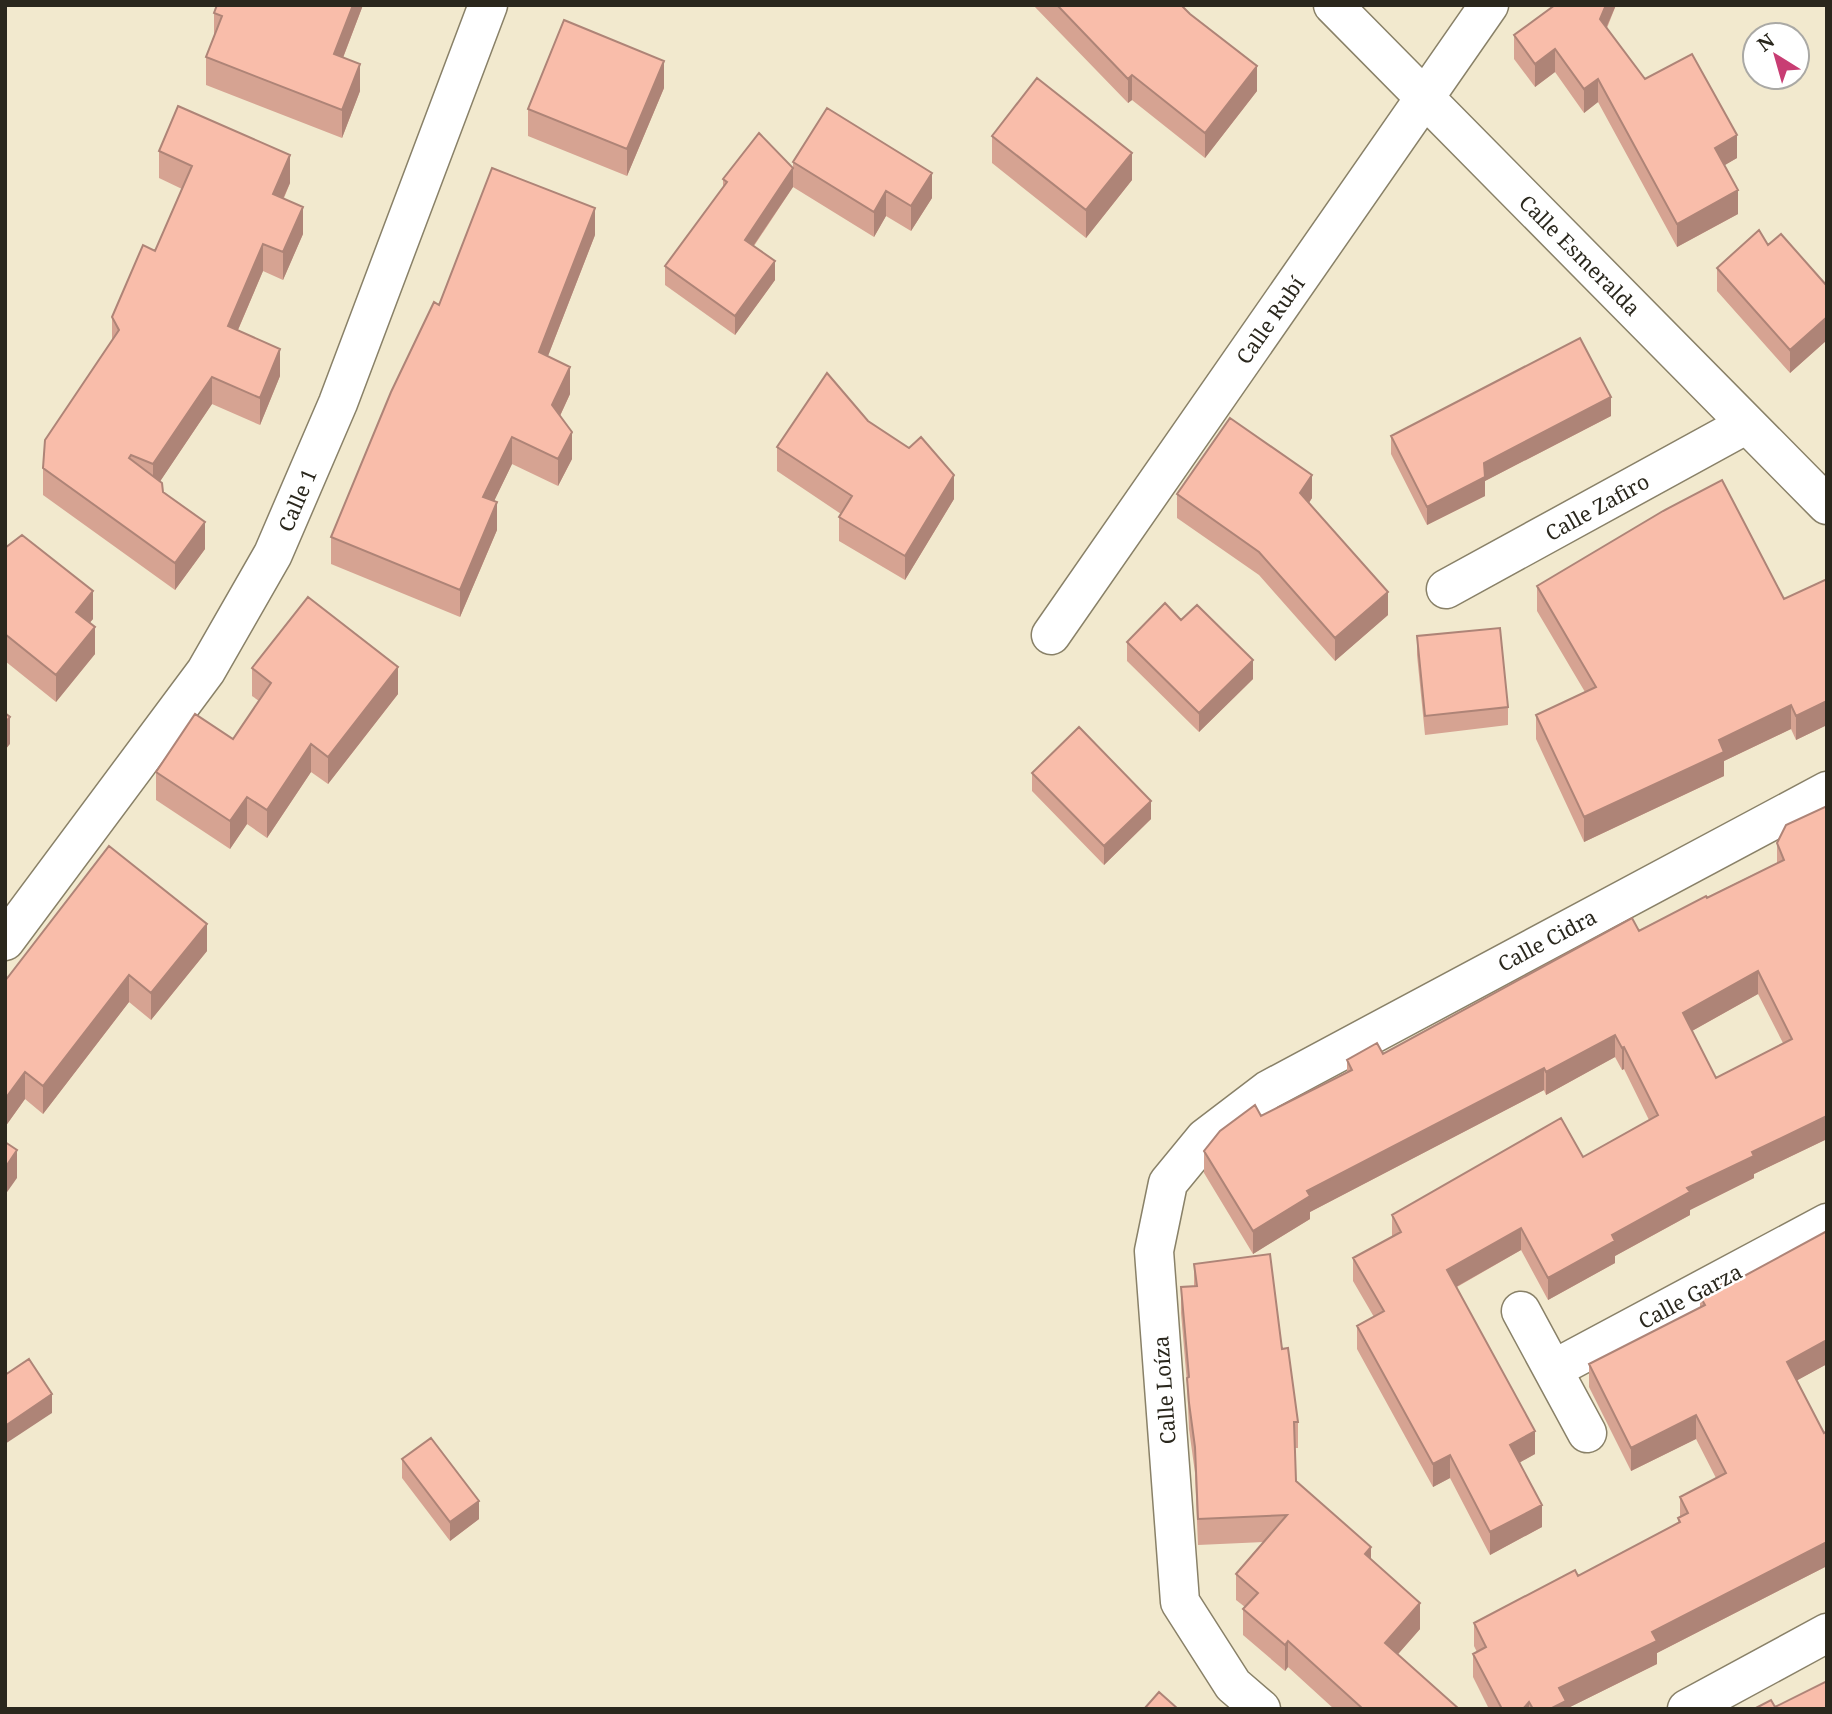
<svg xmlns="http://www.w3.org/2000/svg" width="1832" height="1714" font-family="'Noto Serif',serif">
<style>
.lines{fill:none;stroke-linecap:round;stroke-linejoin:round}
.street-casing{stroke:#898168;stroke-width:41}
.street{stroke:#fff;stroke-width:38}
.wall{fill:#d6a392;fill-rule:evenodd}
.shaded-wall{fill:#ae8477}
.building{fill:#f9bdaa;stroke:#ae8477;stroke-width:2;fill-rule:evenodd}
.labels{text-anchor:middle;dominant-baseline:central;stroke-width:5;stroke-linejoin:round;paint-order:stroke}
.street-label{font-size:21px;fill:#2a271d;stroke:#fff}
</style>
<rect width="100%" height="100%" fill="#f2e9ce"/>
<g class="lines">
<g class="street-casing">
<path id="street" d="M 1333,5 L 1827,505
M 1446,589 L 1747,424
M 1051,635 L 1489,5
M 5,941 L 206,671 L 273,554 L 338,403 L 488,5
M 1521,1311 L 1587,1433
M 1554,1369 L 1827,1223
M 1261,1709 L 1233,1685 L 1180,1602 L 1154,1251 L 1168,1183 L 1205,1138 L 1268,1090 L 1827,791
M 1687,1709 L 1827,1633"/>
</g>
<use href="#street" class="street"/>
</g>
<path class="wall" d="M 217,5 L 363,5 L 343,58 L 360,91 L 342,138 L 206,85 L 206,57 L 214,36 L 214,13 Z
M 1033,5 L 1181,5 L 1257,91 L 1205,158 L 1132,100 L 1128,103 Z
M 1616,5 L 1607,28 L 1645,79 L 1737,158 L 1724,165 L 1738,214 L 1677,247 L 1598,102 L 1584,113 L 1555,72 L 1535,87 L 1514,59 L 1514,35 Z
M 664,88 L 627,176 L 528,136 L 528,109 Z
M 992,136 L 1132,180 L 1086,238 L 992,163 Z
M 159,151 L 290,183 L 284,198 L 303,234 L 283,280 L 263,271 L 238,330 L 280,376 L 260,425 L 212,404 L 160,481 L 163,492 L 205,549 L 175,590 L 43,495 L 43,468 L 112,341 L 112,317 L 155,251 L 182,189 L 159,178 Z
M 793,162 L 932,198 L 911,231 L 886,216 L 874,237 L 793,187 L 754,246 L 775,280 L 735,335 L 665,285 L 665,266 L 723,188 L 723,179 L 793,168 Z
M 595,235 L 548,356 L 570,394 L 560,416 L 572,459 L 558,486 L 512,464 L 494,501 L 497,530 L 460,617 L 331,564 L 331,537 L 439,305 Z
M 1768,245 L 1827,286 L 1827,340 L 1790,373 L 1717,291 L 1717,268 Z
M 1611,416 L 1485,481 L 1485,496 L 1427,525 L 1391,454 L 1391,436 Z
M 868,421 L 954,499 L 905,580 L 839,541 L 839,517 L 841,514 L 777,471 L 777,447 Z
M 1177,494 L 1312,498 L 1309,503 L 1388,615 L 1335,661 L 1259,575 L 1177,518 Z
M 5,548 L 93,619 L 89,623 L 95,654 L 56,702 L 5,661 Z
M 1827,579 L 1827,725 L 1796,740 L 1791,729 L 1724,761 L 1724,776 L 1584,842 L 1536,739 L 1536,715 L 1585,692 L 1537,611 L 1537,586 L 1784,599 Z
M 1181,620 L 1253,679 L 1199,732 L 1127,661 L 1127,642 Z
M 1417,636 L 1508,707 L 1508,725 L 1425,735 L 1417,655 Z
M 252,668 L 398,694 L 328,784 L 311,772 L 267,838 L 247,824 L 230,849 L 156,800 L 156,772 L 233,739 L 259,701 L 252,696 Z
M 1032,773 L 1151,819 L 1104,865 L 1032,791 Z
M 1827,806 L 1827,1139 L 1754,1174 L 1754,1178 L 1690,1210 L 1690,1215 L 1615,1256 L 1615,1263 L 1548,1300 L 1521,1250 L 1457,1287 L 1535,1454 L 1520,1462 L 1542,1527 L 1490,1555 L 1450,1478 L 1433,1487 L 1357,1349 L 1357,1326 L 1374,1317 L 1353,1281 L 1353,1258 L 1392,1237 L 1392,1215 L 1583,1157 L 1649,1120 L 1624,1069 L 1622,1070 L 1615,1057 L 1546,1095 L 1544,1090 L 1310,1212 L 1310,1219 L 1253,1254 L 1204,1173 L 1204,1151 L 1347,1072 L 1347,1060 L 1383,1054 L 1777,863 L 1777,843 ZM 1758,994 L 1783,1043 L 1716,1078 L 1692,1031 Z
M 207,951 L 151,1020 L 129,1002 L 43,1114 L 25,1099 L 5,1127 L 5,981 Z
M 1827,1231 L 1827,1364 L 1797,1380 L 1824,1433 L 1827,1431 L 1827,1566 L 1657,1653 L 1657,1664 L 1566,1709 L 1489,1709 L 1473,1677 L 1473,1654 L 1477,1652 L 1474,1646 L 1474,1623 L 1578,1576 L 1678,1523 L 1678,1518 L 1680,1517 L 1680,1497 L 1716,1478 L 1696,1439 L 1631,1471 L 1589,1387 L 1589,1364 L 1700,1307 L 1700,1296 L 1735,1281 Z
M 1194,1264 L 1282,1349 L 1298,1422 L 1298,1448 L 1295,1448 L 1296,1481 L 1371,1560 L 1420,1629 L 1398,1654 L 1459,1709 L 1334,1709 L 1288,1667 L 1285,1671 L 1243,1635 L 1243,1609 L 1245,1607 L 1236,1600 L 1236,1574 L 1264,1542 L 1198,1545 L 1195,1473 L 1189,1429 L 1187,1383 L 1181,1313 L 1181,1287 L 1194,1286 Z
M 402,1459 L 479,1519 L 450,1541 L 402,1478 Z"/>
<path class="shaded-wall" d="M 353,5 L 363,5 L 334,81 L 334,54 Z
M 1606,5 L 1616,5 L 1600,42 L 1600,19 Z
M 1555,49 L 1555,72 L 1535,87 L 1535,64 Z
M 664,61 L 664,88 L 627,176 L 627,149 Z
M 360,64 L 360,91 L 342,138 L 342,110 Z
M 1257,66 L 1257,91 L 1205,158 L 1205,133 Z
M 1132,75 L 1132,100 L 1128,103 L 1128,79 Z
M 1598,79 L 1598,102 L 1584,113 L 1584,89 Z
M 1737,135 L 1737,158 L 1715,171 L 1715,148 Z
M 1132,153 L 1132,180 L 1086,238 L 1086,210 Z
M 290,155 L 290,183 L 273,221 L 273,194 Z
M 793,168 L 793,187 L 745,258 L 745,240 Z
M 932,173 L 932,198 L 911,231 L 911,206 Z
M 1738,190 L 1738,214 L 1677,247 L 1677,224 Z
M 886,191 L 886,216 L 874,237 L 874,212 Z
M 303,207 L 303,234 L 283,280 L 283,252 Z
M 595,208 L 595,235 L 539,379 L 539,352 Z
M 263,244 L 263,271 L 228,353 L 228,326 Z
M 775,261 L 775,280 L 735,335 L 735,316 Z
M 1827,317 L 1827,340 L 1790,373 L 1790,350 Z
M 280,349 L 280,376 L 260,425 L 260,398 Z
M 570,367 L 570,394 L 552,433 L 552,405 Z
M 212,377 L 212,404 L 153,492 L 153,464 Z
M 1611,397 L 1611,416 L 1485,481 L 1485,496 L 1427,525 L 1427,507 L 1484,463 Z
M 572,432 L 572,459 L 558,486 L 558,459 Z
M 512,437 L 512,464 L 483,524 L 483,497 Z
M 954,475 L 954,499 L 905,580 L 905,556 Z
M 1312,475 L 1312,498 L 1300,516 L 1300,493 Z
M 497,502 L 497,530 L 460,617 L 460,590 Z
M 205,522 L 205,549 L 175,590 L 175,563 Z
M 93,591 L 93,619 L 76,639 L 76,612 Z
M 1388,592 L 1388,615 L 1335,661 L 1335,638 Z
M 95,627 L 95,654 L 56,702 L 56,675 Z
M 1253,660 L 1253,679 L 1199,732 L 1199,713 Z
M 398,667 L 398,694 L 328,784 L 328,757 Z
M 1827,701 L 1827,725 L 1796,740 L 1796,716 Z
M 1791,705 L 1791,729 L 1724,761 L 1724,776 L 1584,842 L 1584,817 L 1719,740 Z
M 10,717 L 10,744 L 5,750 L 5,723 Z
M 311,744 L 311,772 L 267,838 L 267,810 Z
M 247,797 L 247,824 L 230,849 L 230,821 Z
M 1151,801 L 1151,819 L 1104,865 L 1104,846 Z
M 207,924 L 207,951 L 151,1020 L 151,993 Z
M 1758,971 L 1758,994 L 1683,1036 L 1683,1013 Z
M 129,975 L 129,1002 L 43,1114 L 43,1086 Z
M 1615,1035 L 1615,1057 L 1546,1095 L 1546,1072 Z
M 1624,1047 L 1624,1069 L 1622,1070 L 1622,1048 Z
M 1544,1068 L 1544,1090 L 1310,1212 L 1310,1219 L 1253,1254 L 1253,1231 L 1307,1191 Z
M 25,1072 L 25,1099 L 5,1127 L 5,1099 Z
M 1827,1116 L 1827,1139 L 1754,1174 L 1754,1178 L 1690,1210 L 1690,1215 L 1615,1256 L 1615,1263 L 1548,1300 L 1548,1278 L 1612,1235 L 1687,1188 L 1752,1152 Z
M 17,1150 L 17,1178 L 5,1195 L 5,1168 Z
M 1521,1228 L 1521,1250 L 1447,1292 L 1447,1270 Z
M 1827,1340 L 1827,1364 L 1787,1386 L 1787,1362 Z
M 52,1394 L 52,1413 L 5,1444 L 5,1426 Z
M 1696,1415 L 1696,1439 L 1631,1471 L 1631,1448 Z
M 1535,1431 L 1535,1454 L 1510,1468 L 1510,1445 Z
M 1450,1455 L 1450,1478 L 1433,1487 L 1433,1464 Z
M 479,1501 L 479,1519 L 450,1541 L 450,1522 Z
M 1542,1505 L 1542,1527 L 1490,1555 L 1490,1532 Z
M 1827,1542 L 1827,1566 L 1657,1653 L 1657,1664 L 1566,1709 L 1550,1709 L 1559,1688 L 1652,1632 Z
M 1371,1547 L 1371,1574 L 1365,1554 Z
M 1420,1603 L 1420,1629 L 1385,1669 L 1385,1643 Z
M 1288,1641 L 1288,1667 L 1285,1671 L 1285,1645 Z
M 1529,1702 L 1529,1709 L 1523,1709 Z"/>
<path class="building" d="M 217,5 L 353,5 L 334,54 L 360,64 L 342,110 L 206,57 L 222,16 L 214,13 Z
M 1057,5 L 1181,5 L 1190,14 L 1257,66 L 1205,133 L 1132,75 L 1128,79 Z
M 1555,5 L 1606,5 L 1600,19 L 1645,79 L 1692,54 L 1737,135 L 1715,148 L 1738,190 L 1677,224 L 1598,79 L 1584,89 L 1555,49 L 1535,64 L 1514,35 Z
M 564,20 L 664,61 L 627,149 L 528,109 Z
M 1037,78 L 1132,153 L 1086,210 L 992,136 Z
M 178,106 L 290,155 L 273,194 L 303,207 L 283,252 L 263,244 L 228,326 L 280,349 L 260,398 L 212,377 L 153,464 L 131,455 L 129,458 L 162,483 L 163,492 L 205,522 L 175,563 L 43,468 L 45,440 L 119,330 L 112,317 L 143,245 L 155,251 L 192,166 L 159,151 Z
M 827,108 L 932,173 L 911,206 L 886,191 L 874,212 L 793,162 Z
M 759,133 L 793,168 L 745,240 L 775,261 L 735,316 L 665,266 L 727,182 L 723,179 Z
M 492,168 L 595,208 L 539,352 L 570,367 L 552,405 L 572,432 L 558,459 L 512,437 L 483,497 L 497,502 L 460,590 L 331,537 L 391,392 L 434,302 L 439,305 Z
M 1759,230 L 1768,245 L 1781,234 L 1827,286 L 1827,317 L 1790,350 L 1717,268 Z
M 1580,338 L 1611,397 L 1484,463 L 1485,477 L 1427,507 L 1391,436 Z
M 827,373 L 868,421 L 909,448 L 921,437 L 954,475 L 905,556 L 839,517 L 852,496 L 777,447 Z
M 1230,418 L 1312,475 L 1300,493 L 1388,592 L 1335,638 L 1259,552 L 1177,494 Z
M 1722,480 L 1784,599 L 1827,579 L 1827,701 L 1796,716 L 1791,705 L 1719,740 L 1724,752 L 1584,817 L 1536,715 L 1596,687 L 1537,586 L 1663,511 Z
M 22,535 L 93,591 L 76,612 L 95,627 L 56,675 L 5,634 L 5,548 Z
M 308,597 L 398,667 L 328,757 L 311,744 L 267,810 L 247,797 L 230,821 L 156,772 L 195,714 L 233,739 L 271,683 L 252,668 Z
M 1165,603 L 1181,620 L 1197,605 L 1253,660 L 1199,713 L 1127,642 Z
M 1500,628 L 1508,707 L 1425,716 L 1417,636 Z
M 5,713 L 10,717 L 5,723 Z
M 1079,727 L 1151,801 L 1104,846 L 1032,773 Z
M 1827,806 L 1827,1116 L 1752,1152 L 1754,1156 L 1687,1188 L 1690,1192 L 1612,1235 L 1615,1241 L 1548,1278 L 1521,1228 L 1447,1270 L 1535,1431 L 1510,1445 L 1542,1505 L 1490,1532 L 1450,1455 L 1433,1464 L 1357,1326 L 1384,1311 L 1353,1258 L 1401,1232 L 1392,1215 L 1561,1118 L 1583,1157 L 1658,1115 L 1624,1047 L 1622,1048 L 1615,1035 L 1546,1072 L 1544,1068 L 1307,1191 L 1310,1196 L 1253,1231 L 1204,1151 L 1220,1131 L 1255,1105 L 1261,1116 L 1352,1070 L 1347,1060 L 1377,1043 L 1383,1054 L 1632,918 L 1639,931 L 1706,896 L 1707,898 L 1784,860 L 1777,843 L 1786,825 ZM 1758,971 L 1792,1039 L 1716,1078 L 1683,1013 Z
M 109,846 L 207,924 L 151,993 L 129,975 L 43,1086 L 25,1072 L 5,1099 L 5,981 Z
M 5,1142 L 17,1150 L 5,1168 Z
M 1827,1231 L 1827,1340 L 1787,1362 L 1824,1433 L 1827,1431 L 1827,1542 L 1652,1632 L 1657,1641 L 1559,1688 L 1566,1701 L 1550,1709 L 1533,1709 L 1529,1702 L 1523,1709 L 1502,1709 L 1473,1654 L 1486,1647 L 1474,1623 L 1575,1570 L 1578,1576 L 1680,1522 L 1678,1518 L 1688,1513 L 1680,1497 L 1726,1473 L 1696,1415 L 1631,1448 L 1589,1364 L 1705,1305 L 1700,1296 L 1734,1278 L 1735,1281 Z
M 1270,1254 L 1282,1349 L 1288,1348 L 1298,1422 L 1294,1422 L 1296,1481 L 1371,1547 L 1365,1554 L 1420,1603 L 1385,1643 L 1459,1709 L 1363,1709 L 1288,1641 L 1285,1645 L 1243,1609 L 1258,1593 L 1236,1574 L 1287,1515 L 1198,1519 L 1195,1447 L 1189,1403 L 1187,1378 L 1189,1377 L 1181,1287 L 1197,1286 L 1194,1264 Z
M 29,1359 L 52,1394 L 5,1426 L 5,1375 Z
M 431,1438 L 479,1501 L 450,1522 L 402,1459 Z
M 1827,1681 L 1827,1709 L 1754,1709 L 1771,1700 L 1775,1707 Z
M 1159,1692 L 1178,1709 L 1144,1709 Z"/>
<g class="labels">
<g class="street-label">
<text transform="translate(1580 255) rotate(45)">Calle Esmeralda</text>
<text transform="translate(1270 320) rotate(-55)">Calle Rubí</text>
<text transform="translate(297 500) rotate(-67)">Calle 1</text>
<text transform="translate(1597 507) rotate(-29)">Calle Zafiro</text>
<text transform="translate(1547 940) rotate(-28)">Calle Cidra</text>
<text transform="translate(1690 1296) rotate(-28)">Calle Garza</text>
<text transform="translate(1164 1390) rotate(-94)">Calle Loíza</text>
</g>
</g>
<rect width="1832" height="1714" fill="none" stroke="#2a271d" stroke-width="14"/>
<g transform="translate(1776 56) rotate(323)"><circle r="33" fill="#ffffff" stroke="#aaa9a5" stroke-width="2"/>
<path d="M0-5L12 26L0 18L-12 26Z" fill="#c83d73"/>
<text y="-10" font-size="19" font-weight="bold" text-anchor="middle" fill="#2a271d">N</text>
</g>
</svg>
